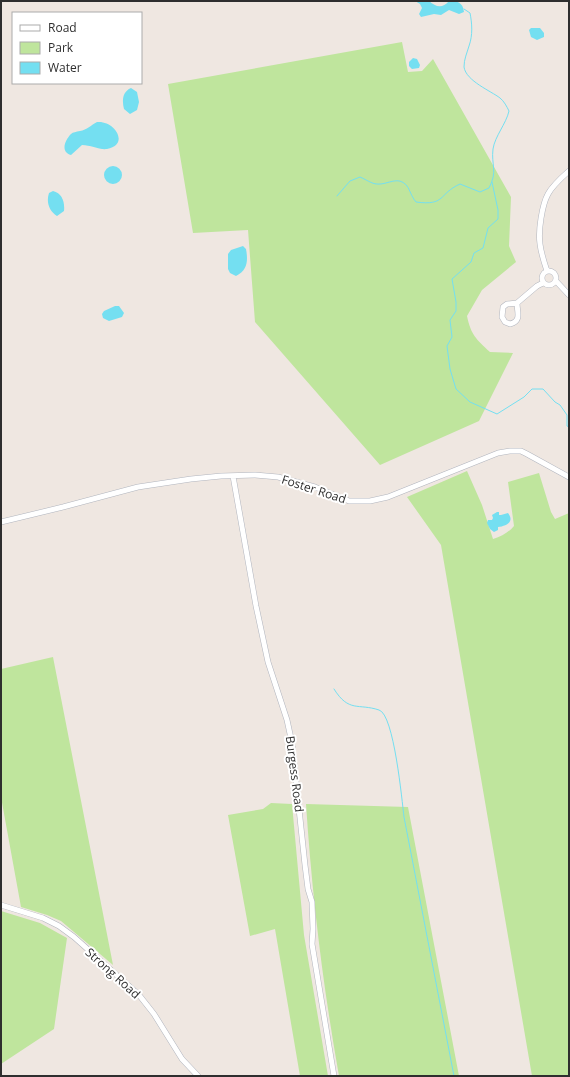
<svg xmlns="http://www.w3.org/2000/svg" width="570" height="1077" font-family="'Open Sans',sans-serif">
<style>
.green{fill:#bfe59d}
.water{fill:#74dff1}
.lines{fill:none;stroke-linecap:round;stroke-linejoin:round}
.stream{stroke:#74dff1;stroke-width:1}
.minor-casing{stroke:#b1b5be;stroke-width:6}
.minor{stroke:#fff;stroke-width:5}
.labels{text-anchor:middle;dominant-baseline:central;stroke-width:4;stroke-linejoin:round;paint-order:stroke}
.street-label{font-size:12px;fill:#2e2e2e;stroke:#fff}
</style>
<rect width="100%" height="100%" fill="#efe7e1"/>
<path class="green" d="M 402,42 L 408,72 L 422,71 L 433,59 L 511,197 L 509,246 L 516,262 L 482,290 L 467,316 C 471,335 476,339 490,352 L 513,353 L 479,421 L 380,465 L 255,322 L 248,230 L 193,233 L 168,84 Z
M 467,471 L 482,505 L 493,539 C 502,536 508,533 514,526 L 508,482 L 539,473 L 551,512 L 555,519 L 569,513 L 569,1076 L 532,1076 L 441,545 L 407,497 Z
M 53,657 L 113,965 L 61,921 L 47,915 L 21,907 L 1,797 L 1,669 Z
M 271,803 L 292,804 L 304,935 L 328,1076 L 300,1076 L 275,929 L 250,936 L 228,815 L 263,809 Z
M 306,804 L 408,807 L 459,1076 L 339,1076 C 323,986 312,896 306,804 Z
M 1,911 L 40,923 L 67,938 L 54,1029 L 1,1064 Z"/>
<path class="water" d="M 415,1 L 429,1 C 436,7 442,9 449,1 C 457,1 463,2 464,12 L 459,14 L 449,10 L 441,15 L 434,14 L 421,17 L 419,14 L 422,8 L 420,4 Z
M 531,28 L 540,28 L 544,33 L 544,37 L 537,40 L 531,37 L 529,30 Z
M 413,58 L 417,59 L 420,65 L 419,68 L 412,69 L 409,66 L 409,62 Z
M 131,88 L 137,92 L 139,102 L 137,110 L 130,114 L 124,109 C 122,101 122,92 131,88 Z
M 97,122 C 115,120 130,145 107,149 C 99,150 91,145 82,145 L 71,155 C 60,152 65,140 71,134 C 73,132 76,132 80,131 C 87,130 91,125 97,122 Z
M104 175a9 9 0 1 1 18 0a9 9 0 1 1-18 0Z
M 53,191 C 62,193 65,202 64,211 L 57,216 C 49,211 46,202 49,193 Z
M 243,246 L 246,249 C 248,260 248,270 236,276 L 230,273 L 228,269 L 228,254 L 231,250 Z
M 115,306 L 119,306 L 124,313 L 122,317 L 109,321 L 103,318 L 102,314 L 104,311 Z
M 497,512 L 499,512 L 499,515 L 501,515 L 508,513 C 515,522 506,526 498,527 L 498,530 L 494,532 L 490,529 L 487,523 L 488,520 L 492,520 L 493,518 L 492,515 Z"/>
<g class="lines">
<path class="stream" d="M 492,182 L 498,210 L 498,219 L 488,228 L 483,248 L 474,253 L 471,262 L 452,279 L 456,302 L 456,311 L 450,320 L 452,337 L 447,346 L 450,369 L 456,389 L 470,402 L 497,414 L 524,397 L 532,389 L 543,389 L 555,402 L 560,405 L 567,415 L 567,426 L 569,427
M 337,196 L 350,181 L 360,177 C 365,179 372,184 377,184 C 388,185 398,175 407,186 C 410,190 411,196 416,202 C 446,206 438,194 460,184 L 480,192 L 489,188 C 498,171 491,165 493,149 C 495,136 506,124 509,111 C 507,107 504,101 500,98 C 491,91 466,81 464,67 C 464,59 467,53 469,46 C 473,35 472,23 470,13 L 464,9
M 334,689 C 349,713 358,703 379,710 C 394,714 402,801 404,817 L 454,1076"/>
<g class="minor-casing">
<path id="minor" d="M542 278a7 7 0 1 1 14 0a7 7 0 1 1-14 0Z
M 547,271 C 544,262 541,253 540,244 C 538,231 542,205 548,194 C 553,185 561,178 569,171
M 556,281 L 569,295
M 517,303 L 507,304 L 503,307 L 502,317 L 505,322 L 510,324 C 522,321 517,312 517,303 L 537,286 L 543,283
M 233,476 L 256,606 L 268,662 L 287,720 L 292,743 L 305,865 L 308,889 L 312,902 L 313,929 L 312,944 L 334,1076
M 1,522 L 63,507 L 138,487 L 191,479 L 221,476 L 255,475 L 278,477 L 315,487 L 349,501 L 370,501 L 388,497 L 498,453 L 510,451 L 521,451 L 527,454 L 569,477
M 1,905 L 43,918 L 59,926 L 74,937 L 139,995 L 154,1014 L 182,1059 L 198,1076"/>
</g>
<use href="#minor" class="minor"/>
</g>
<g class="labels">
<g class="street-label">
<text transform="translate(314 489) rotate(18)">Foster Road</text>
<text transform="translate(295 774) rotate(83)">Burgess Road</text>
<text transform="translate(113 973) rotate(42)">Strong Road</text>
</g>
</g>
<rect width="570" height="1077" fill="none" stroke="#2e2e2e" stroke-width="4"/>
<rect x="12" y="12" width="130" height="72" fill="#ffffff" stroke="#ababab"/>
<rect x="20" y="25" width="20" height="6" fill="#ffffff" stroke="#ababab"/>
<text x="48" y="32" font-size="12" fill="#2e2e2e">Road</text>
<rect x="20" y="42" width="20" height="12" fill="#bfe59d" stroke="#ababab"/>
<text x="48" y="52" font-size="12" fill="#2e2e2e">Park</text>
<rect x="20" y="62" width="20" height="12" fill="#74dff1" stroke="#ababab"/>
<text x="48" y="72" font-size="12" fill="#2e2e2e">Water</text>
</svg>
